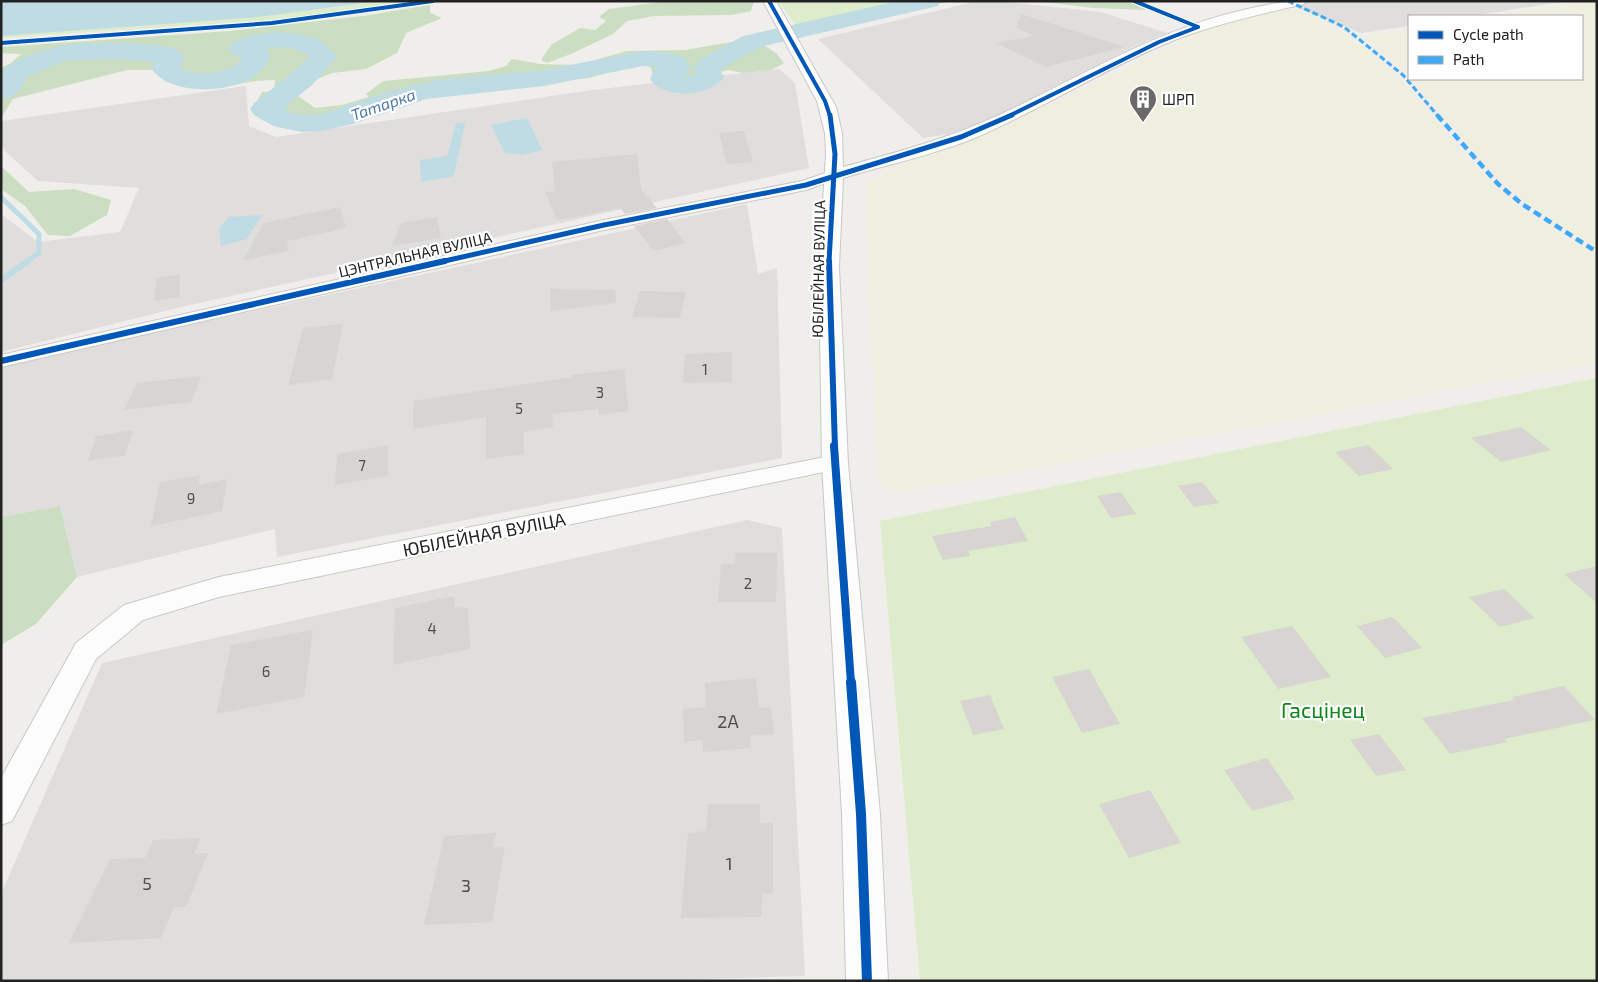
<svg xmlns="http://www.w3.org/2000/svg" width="1598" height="982" font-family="'Exo 2',sans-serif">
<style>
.residential{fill:#dfdedc}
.farmland{fill:#efefdf}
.grass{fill:#ddeccb}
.forest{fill:#cbdec1}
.water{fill:#bfdbe3}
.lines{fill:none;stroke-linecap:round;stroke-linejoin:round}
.stream-far1{stroke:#bfdbe3;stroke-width:5}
.stream{stroke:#bfdbe3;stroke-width:6}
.river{fill:#bfdbe3;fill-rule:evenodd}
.building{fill:#d7d4d2}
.minor-casing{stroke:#c9c8c7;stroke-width:2}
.tertiary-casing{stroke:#c9c8c7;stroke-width:2}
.minor{fill:#fdfcfc;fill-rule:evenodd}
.tertiary{fill:#fdfcfc;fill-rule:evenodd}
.quiet-far1{stroke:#3fa9f5;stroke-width:3;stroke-dasharray:6 3;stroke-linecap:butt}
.quiet{stroke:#3fa9f5;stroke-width:4.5;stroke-dasharray:8 4.5;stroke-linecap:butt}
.cycleway-far4-casing{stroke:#fff;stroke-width:5.5}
.cycleway-far3-casing{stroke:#fff;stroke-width:7}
.cycleway-far2-casing{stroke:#fff;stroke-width:9}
.cycleway-far1-casing{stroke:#fff;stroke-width:11}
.cycleway-casing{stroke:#fff;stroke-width:13}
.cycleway-far4{stroke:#0057b8;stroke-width:4}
.cycleway-far3{stroke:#0057b8;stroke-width:5}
.cycleway-far2{stroke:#0057b8;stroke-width:6}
.cycleway-far1{stroke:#0057b8;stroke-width:8}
.cycleway{stroke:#0057b8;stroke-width:10}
.labels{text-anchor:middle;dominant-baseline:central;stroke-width:4.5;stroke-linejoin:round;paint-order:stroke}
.far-poi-label{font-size:15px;fill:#222;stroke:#fff;text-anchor:start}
.far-street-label{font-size:15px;fill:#222;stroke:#fff}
.number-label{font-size:15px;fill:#4f4e4e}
.far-water-label{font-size:16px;font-style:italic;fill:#4a7aab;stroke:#fff}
.street-label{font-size:18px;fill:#222;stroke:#fff}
.near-number-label{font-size:18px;fill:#4f4e4e}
.near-park-label{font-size:21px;fill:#0c8416;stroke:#fff}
</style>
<rect width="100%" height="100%" fill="#f0eeeb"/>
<path class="residential" d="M 978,1 L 998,1 L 1101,12 L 1167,33 L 1137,45 L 986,121 L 949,134 L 923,138 L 818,39 Z
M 1281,1 L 1568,1 L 1471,16 L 1409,16 L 1409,26 L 1361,33 Z
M 779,69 L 795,83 L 809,168 L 181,307 L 1,352 L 1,214 L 38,242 L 120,232 L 139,188 L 38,181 L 5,151 L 1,142 L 1,121 L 246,86 L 249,126 L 276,137 L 592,90 Z
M 747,204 L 758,274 L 777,268 L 782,458 L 277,557 L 275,529 L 77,577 L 60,506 L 1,517 L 1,368 L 143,335 Z
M 747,520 L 782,528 L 805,976 L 633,981 L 1,981 L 1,894 L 102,663 Z"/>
<path class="farmland" d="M 1597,1 L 1597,249 L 1528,205 L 1493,173 L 1412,79 L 1582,79 L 1582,16 L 1497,16 L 1552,6 Z
M 1284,9 L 1306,13 L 1357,43 L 1404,82 L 1465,156 L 1514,205 L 1574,243 L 1597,255 L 1597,362 L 916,490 L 890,491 L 879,480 L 868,271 L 867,183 L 887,172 L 1061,99 L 1216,25 Z
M 1409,30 L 1409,76 L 1364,36 Z"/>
<path class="grass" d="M 379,1 L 407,1 L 286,19 L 1,38 L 1,36 C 42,33 82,28 122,25 C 208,19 293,14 379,1 Z
M 778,1 L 894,1 L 891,7 L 796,26 Z
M 1597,378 L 1597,981 L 920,981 L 880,521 Z"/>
<path class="forest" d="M 668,1 L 754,1 L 751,11 L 731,15 L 654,16 L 627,21 L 613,34 L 571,54 L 547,63 L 541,60 L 551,45 L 580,28 L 595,30 L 606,21 L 599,17 L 609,9 Z
M 894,1 L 951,1 L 887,14 Z
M 1036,1 L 1128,1 L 1146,10 L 1093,8 Z
M 430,5 L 430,13 L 442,18 L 406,33 L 397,53 L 366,69 L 332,73 L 308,83 L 298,96 L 315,108 L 342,105 L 369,97 L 366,94 L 383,81 L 489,71 L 506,66 L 512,59 L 540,64 L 577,65 L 627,51 L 685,50 L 737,41 L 762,44 L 776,53 L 784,63 L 771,70 L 744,73 L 728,70 L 692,79 L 654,82 L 651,68 L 642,63 L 589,78 L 498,88 L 398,103 L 352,123 L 301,128 L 262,120 L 257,115 L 258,99 L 262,92 L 274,91 L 275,80 L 256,81 L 212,88 L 166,82 L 153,70 L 127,70 L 13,99 L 1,118 L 1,68 L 11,63 L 21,54 L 1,53 L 1,47 L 230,31 L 363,16 Z
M 1,166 L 29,192 L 74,189 L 111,200 L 107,215 L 70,236 L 48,235 L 25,206 L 1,189 Z
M 60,506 L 77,577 L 36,624 L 1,645 L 1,517 Z"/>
<path class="water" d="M 1,1 L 379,1 L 258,17 L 1,36 Z
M 527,118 L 542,150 L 522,155 L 505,153 L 491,125 Z
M 456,123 L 465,123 L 454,176 L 421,182 L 420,160 L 447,156 Z
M 262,215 L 247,239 L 221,246 L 219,229 L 229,217 Z"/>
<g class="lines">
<path class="stream-far1" d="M 1,197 L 39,234 L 39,253 L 26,262"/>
<path class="stream" d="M 1,280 L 28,261"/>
<path class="river" d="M 898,1 L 941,1 L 938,6 L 760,47 L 720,70 L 724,77 C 711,97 664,100 650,79 L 655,69 L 659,67 L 643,66 L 544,86 L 426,99 L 353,124 L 322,131 L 302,132 L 273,126 L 254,115 L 250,109 L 254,103 L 291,74 L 310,57 C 297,46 282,47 266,48 L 270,54 C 267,63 263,70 255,76 C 229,94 170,96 151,68 L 155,62 L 116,59 L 64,61 L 27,77 L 22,88 L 11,97 L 1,99 C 1,90 0,76 4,69 C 13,60 52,47 65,45 C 88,43 157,41 177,50 C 181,52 183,55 185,58 L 179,67 C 194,79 232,74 243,58 L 232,54 L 228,49 C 242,29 296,29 317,39 C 325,43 332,49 337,57 L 311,86 L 283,108 L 292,113 L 302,115 L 322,114 L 394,90 L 438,80 L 544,70 L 643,51 L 662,52 L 683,56 L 691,67 L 687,73 L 680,77 L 696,75 L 693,70 L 701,59 L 743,36 Z"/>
</g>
<path class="building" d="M 1021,14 L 1124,47 L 1046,67 L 996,43 L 1035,36 L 1016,28 Z
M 744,131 L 753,162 L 727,164 L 719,133 Z
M 637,154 L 641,189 L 657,208 L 625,214 L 621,208 L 557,220 L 545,192 L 555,191 L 552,162 Z
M 340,207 L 346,228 L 287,241 L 289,251 L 243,260 L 264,223 Z
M 437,217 L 441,238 L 392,246 L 401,223 Z
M 667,219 L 686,243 L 654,251 L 634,226 Z
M 180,274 L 179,297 L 154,301 L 157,278 Z
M 550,289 L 615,290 L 616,303 L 551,311 Z
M 640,291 L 686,292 L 680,318 L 632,317 Z
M 343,324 L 332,379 L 288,385 L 303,328 Z
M 732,352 L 732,382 L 683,383 L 685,354 Z
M 624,369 L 629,411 L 599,415 L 598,409 L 552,414 L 553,427 L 523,432 L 524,454 L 486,459 L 486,417 L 413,429 L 413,401 L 572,377 L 571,375 Z
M 201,376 L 191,402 L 124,410 L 137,383 Z
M 1521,427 L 1551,450 L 1501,462 L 1471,438 Z
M 133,430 L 125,455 L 88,461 L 96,436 Z
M 388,445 L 388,476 L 335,485 L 337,454 Z
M 1368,445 L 1393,469 L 1359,476 L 1335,452 Z
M 200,475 L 198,485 L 227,479 L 222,511 L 151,526 L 160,482 Z
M 1202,482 L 1219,503 L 1194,507 L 1178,486 Z
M 1121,492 L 1136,514 L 1111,518 L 1097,496 Z
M 1015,517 L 1028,541 L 968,551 L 970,556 L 943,560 L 932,536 L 992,526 L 990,522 Z
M 736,553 L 777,553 L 776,602 L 718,602 L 721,564 L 735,564 Z
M 1597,566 L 1597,603 L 1564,574 Z
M 1504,589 L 1535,618 L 1500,627 L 1469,597 Z
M 454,596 L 455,607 L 468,608 L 470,649 L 393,665 L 395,608 Z
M 1393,617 L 1422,648 L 1385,658 L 1357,626 Z
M 1292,626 L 1331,677 L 1278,689 L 1241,637 Z
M 313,630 L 304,697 L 216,714 L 231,645 Z
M 1089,669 L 1120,724 L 1082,733 L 1052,677 Z
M 756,678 L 759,708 L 771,707 L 774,734 L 750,736 L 751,748 L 703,752 L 703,740 L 684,742 L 683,709 L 706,707 L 705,683 Z
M 1564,686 L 1595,720 L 1504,739 L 1507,742 L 1450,754 L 1422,718 L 1514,700 L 1512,697 Z
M 990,695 L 1004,729 L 973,735 L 960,701 Z
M 1379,734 L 1406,770 L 1376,776 L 1350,740 Z
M 1267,758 L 1295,799 L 1252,811 L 1224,770 Z
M 1150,790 L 1181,843 L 1129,858 L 1099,804 Z
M 708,804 L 760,804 L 760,823 L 773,823 L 773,894 L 762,893 L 761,917 L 681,918 L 688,833 L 706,831 Z
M 496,833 L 493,848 L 505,847 L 492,922 L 424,925 L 444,836 Z
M 201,838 L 194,854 L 208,853 L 186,907 L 174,907 L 161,938 L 69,943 L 110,859 L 145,858 L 153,840 Z"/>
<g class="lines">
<g class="minor-casing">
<path id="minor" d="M 834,170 L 840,172 L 842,175 L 840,178 L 806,190 L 604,230 L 1,367 L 1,355 L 604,220 L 802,181 Z
M 835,455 L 843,458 L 847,463 L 843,468 L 219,597 L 143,620 L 96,659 L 12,821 L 1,825 L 1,778 L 76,643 L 124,605 L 219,577 Z"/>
</g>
<g class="tertiary-casing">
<path id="tertiary" d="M 763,1 L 776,1 L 836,107 L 842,133 L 843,167 C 890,154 936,142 981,123 C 1066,86 1139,37 1231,13 C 1256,7 1279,1 1305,1 L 1304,4 C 1257,15 1210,25 1165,44 C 1098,72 1037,112 970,140 C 929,156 885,165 843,178 L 839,267 L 848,463 L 880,814 L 888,981 L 846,981 L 842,814 L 822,463 L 819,267 L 826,154 L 825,133 L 817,101 Z"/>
</g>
<use href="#minor" class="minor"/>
<use href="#tertiary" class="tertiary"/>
<path class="quiet-far1" d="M 1288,1 L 1344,27 L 1403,75 L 1438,116"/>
<path class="quiet" d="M 1437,115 L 1498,184 L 1522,204 L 1597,252"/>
<g class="cycleway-far4-casing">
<path id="cycleway-far4" d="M 769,1 L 825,101 L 830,116
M 1134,1 L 1198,27
M 1,43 L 272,23 L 433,1
M 1009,116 L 1159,42 L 1198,27"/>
</g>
<g class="cycleway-far3-casing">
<path id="cycleway-far3" d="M 440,262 L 604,225 L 806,185 L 961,137 L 1012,115
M 829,262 L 835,154 L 830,115"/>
</g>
<g class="cycleway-far2-casing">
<path id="cycleway-far2" d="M 829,261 L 835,448
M 1,361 L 445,261"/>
</g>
<g class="cycleway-far1-casing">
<path id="cycleway-far1" d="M 834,446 L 851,683"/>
</g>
<g class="cycleway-casing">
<path id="cycleway" d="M 851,682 L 861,814 L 867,981"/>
</g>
<use href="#cycleway-far4" class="cycleway-far4"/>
<use href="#cycleway-far3" class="cycleway-far3"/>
<use href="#cycleway-far2" class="cycleway-far2"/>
<use href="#cycleway-far1" class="cycleway-far1"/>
<use href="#cycleway" class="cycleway"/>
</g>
<defs>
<g id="building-pin" transform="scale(1.4375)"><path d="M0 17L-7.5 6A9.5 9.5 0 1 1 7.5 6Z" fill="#6a6968" stroke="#fff"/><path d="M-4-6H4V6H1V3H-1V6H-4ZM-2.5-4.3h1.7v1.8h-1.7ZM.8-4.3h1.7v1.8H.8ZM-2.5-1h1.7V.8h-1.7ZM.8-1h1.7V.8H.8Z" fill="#fff"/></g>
</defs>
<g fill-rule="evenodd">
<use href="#building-pin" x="1143" y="99"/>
</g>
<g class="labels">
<g class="far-poi-label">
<text x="1162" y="99">ШРП</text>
</g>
<g class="far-street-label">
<text transform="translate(415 254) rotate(-13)">ЦЭНТРАЛЬНАЯ ВУЛІЦА</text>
<text transform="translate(818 269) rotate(-89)">ЮБІЛЕЙНАЯ ВУЛІЦА</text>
</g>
<g class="number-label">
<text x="705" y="369">1</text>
<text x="600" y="392">3</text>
<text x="519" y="408">5</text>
<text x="362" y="465">7</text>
<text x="191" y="498">9</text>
<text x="748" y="583">2</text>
<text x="432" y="628">4</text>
<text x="266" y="671">6</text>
</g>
<g class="far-water-label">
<text transform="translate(383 104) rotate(-19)">Татарка</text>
</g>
<g class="street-label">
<text transform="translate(484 534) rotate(-11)">ЮБІЛЕЙНАЯ ВУЛІЦА</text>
</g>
<g class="near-number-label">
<text x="728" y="721">2А</text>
<text x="729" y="863">1</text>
<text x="147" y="883">5</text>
<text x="466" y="885">3</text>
</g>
<g class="near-park-label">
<text x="1323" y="709">Гасцінец</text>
</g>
</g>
<rect width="1598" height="982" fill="none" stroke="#222222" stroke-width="5"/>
<rect x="1408" y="15" width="175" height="65" fill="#ffffff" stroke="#a7a7a7"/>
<rect x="1418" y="31" width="25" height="8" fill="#0057b8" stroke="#a7a7a7"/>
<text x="1453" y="40" font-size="15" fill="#222222">Cycle path</text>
<rect x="1418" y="56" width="25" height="8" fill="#3fa9f5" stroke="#a7a7a7"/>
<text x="1453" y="65" font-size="15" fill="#222222">Path</text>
</svg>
